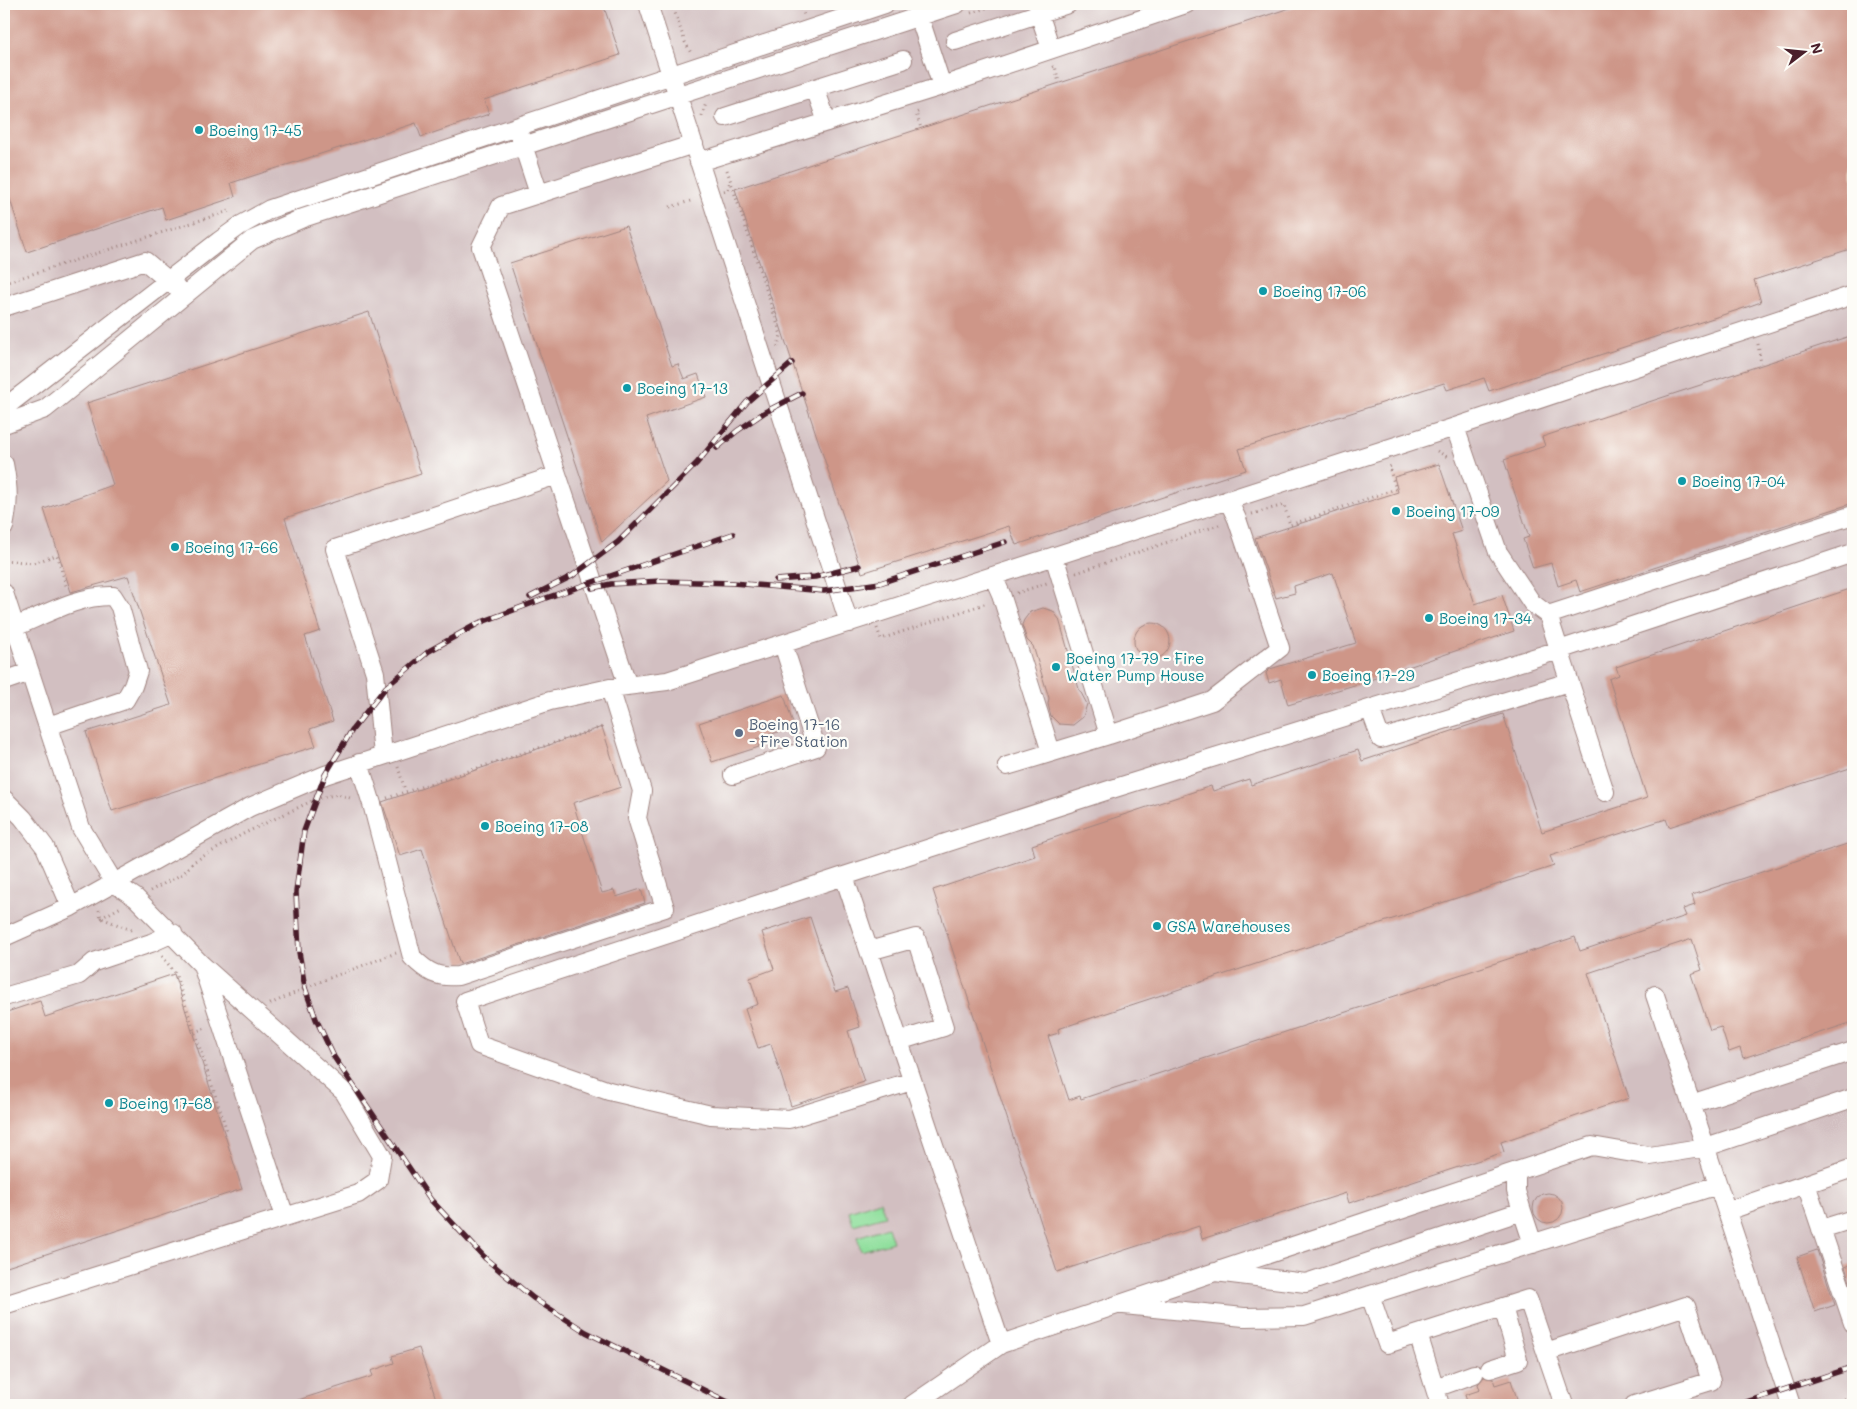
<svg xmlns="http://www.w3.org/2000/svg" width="1857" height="1409" font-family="Mali,sans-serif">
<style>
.industrial{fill:#d2bfc1}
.green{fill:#90df9d;stroke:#6d7f64}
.building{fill:#ce9688}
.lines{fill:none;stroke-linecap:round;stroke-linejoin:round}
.minor-casing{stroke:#a08480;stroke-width:20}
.path{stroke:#a08480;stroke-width:3;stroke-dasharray:1 4;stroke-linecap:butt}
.minor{stroke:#fff;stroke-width:18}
.rail-casing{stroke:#4a1f2b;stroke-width:5.5}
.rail{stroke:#fdfcf7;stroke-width:4;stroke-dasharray:11;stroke-linecap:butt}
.culture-dot{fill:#0f9aa8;stroke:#fdfcf7;stroke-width:2}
.service-dot{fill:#5c6f8a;stroke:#fdfcf7;stroke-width:2}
.labels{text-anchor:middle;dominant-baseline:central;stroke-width:4.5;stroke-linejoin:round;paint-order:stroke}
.culture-label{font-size:15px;fill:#0d838f;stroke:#fdfcf7;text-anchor:start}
.service-label{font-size:15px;fill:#4e5e75;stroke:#fdfcf7;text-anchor:start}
</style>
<rect width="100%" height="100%" fill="#fdfcf7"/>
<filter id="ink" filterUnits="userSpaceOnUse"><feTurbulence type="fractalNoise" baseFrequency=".02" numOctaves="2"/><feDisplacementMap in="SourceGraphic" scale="10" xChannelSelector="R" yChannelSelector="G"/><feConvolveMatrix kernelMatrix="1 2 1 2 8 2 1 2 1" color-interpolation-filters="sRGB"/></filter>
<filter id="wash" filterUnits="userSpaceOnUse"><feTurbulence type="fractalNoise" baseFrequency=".0096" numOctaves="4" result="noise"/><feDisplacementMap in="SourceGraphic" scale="20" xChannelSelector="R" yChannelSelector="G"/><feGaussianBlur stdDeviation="1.12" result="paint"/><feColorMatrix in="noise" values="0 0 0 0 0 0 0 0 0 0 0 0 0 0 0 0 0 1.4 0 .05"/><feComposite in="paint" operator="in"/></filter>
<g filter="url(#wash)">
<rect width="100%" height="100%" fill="#f6e8d4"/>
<path class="industrial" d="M 4,4 L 1853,4 L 1853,1405 L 4,1405 Z"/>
<path class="green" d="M 880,1201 L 885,1216 L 853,1225 L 849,1211 Z
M 888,1227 L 893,1242 L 861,1251 L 857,1237 Z"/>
<g id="blocks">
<path class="building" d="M 4,4 L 603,4 L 620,55 L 484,100 L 489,114 L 421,137 L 416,123 L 231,183 L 235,197 L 166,220 L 162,207 L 27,252 L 4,181 Z
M 1302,4 L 1853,4 L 1853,248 L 1754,280 L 1761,302 L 1744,308 L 1489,391 L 1484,378 L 1447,390 L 1444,383 L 1239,449 L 1246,470 L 1016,545 L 1009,526 L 862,573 L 735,189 Z
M 626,226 L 672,366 L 678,364 L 684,379 L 698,374 L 706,397 L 646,418 L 667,481 L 602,542 L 510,263 Z
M 369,312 L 421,474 L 285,518 L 320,631 L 305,636 L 333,721 L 310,729 L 316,746 L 112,811 L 86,732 L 171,705 L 128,576 L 71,592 L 44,509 L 113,485 L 87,403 Z
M 1853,335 L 1853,503 L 1580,592 L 1576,580 L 1558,586 L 1551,563 L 1533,568 L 1523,539 L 1529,537 L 1504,460 L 1545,446 L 1542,437 Z
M 1439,464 L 1462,531 L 1452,534 L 1475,604 L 1502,595 L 1514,631 L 1361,683 L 1288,705 L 1281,679 L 1269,683 L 1266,673 L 1270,669 L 1356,643 L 1333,573 L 1294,586 L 1295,593 L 1276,598 L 1255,538 L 1398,492 L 1394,477 Z
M 1853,588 L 1853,767 L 1669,827 L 1666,819 L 1550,856 L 1554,866 L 1058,1029 L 1059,1033 L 1048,1036 L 1069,1100 L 1080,1096 L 1081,1099 L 1575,937 L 1580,951 L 1686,916 L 1683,909 L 1695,905 L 1692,895 L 1853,842 L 1853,1022 L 1743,1058 L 1740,1048 L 1729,1052 L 1721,1027 L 1710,1030 L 1691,974 L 1702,970 L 1692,939 L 1588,973 L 1629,1098 L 1501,1142 L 1504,1152 L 1349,1203 L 1346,1193 L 1202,1239 L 1199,1226 L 1057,1272 L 933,890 L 1035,856 L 1032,845 L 1211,786 L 1213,791 L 1249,779 L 1251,785 L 1358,750 L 1362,761 L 1503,714 L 1542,832 L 1647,798 L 1609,679 L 1619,675 L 1616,667 Z
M 1043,608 L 1053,611 L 1059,619 L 1079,689 L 1087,704 L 1083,717 L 1073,725 L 1059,724 L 1051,716 L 1048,704 L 1049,698 L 1033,646 L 1027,640 L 1022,625 L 1024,620 L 1030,612 Z
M1134 641a18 18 0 1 1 36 0a18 18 0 1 1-36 0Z
M 784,695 L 794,727 L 756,739 L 759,747 L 712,762 L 699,723 Z
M 602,727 L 621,787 L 573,803 L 602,893 L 614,890 L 616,897 L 641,889 L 645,903 L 460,964 L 422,849 L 400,856 L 382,802 Z
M 810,917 L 835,992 L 848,988 L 860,1027 L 848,1031 L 864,1082 L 791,1106 L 771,1044 L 758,1048 L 745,1009 L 758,1004 L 750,978 L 774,969 L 762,932 Z
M 174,974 L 242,1189 L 4,1268 L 4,1013 L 40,1001 L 45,1017 Z
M1533 1208a15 15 0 1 1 30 0a15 15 0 1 1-30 0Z
M 1817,1250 L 1835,1305 L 1815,1312 L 1797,1257 Z
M 1853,1264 L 1853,1291 L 1845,1267 Z
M 419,1348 L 438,1405 L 292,1405 L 292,1402 L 373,1376 L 371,1371 L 394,1363 L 392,1356 Z
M 1484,1377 L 1493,1379 L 1495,1385 L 1511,1380 L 1519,1405 L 1468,1405 L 1465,1395 L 1480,1390 L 1478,1384 Z"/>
</g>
</g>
<g filter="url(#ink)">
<use href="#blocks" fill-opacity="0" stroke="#a08480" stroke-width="1"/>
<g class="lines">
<g class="minor-casing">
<path id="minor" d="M 648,4 L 849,623
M 915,4 L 942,86
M 1039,13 L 1051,49
M 955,41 L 1068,4
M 815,88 L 827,122
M 725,117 L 903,60
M 520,136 L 539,194
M 699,162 L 942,86 L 1186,4
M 4,307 L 145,261 L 177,288
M 4,408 L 219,241 L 241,225 L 270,209 L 885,4
M 4,424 L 45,409 L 60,397 L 252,240 L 303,218 L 957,4
M 1455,427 L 1498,552 L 1532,603 L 1548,615 L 1853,515
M 4,464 C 9,490 9,502 4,527
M 1054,556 L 1109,735 L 1212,701 L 1280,648 L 1237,519 L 1228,500
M 993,576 L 1001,594 L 1051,752
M 4,593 L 81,828 L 114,883 L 136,898 L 202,965 L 344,1092 L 382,1156 L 378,1180 L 358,1194 L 4,1305
M 1548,615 L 1605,792
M 15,627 C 46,614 79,595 113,596 L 120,607 L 138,671 L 133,686 L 125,700 L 48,726
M 4,681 L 30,672
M 628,686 L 481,247 L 501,206 L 694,144
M 1370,709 L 1381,739 L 1569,682
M 383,755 L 375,673 L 335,549 L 557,475
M 359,763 L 372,804 L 412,957 C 427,972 437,978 458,976 L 665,908 L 637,818 L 642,791 L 610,688
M 1007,766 L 1109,735
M 733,775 L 816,747 L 783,644
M 4,799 L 23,818 L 45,847 L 71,907
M 844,876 L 465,1001 L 479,1045 L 609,1091 L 711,1115 L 789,1119 L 912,1081
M 4,937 L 71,907 L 250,807 L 325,775 L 550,701 L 610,688 L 667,681 L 1455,427 L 1853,295
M 869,951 L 916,938 L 944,1027 L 899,1041 L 844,876 L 1112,789 L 1559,650 L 1853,553
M 203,968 L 285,1217
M 1655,995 L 1791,1405
M 4,997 L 79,975 L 94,962 L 151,943 L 173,933
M 899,1041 L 1001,1344 L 1215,1272 L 1306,1283 L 1522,1211 L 1516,1191 L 1516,1172
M 1691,1104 L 1853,1051
M 1806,1184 L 1853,1323
M 1522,1211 L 1533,1244
M 1727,1211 L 1853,1168
M 1821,1229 L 1853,1219
M 1221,1270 L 1592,1146 L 1650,1156 L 1706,1147 L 1853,1098
M 1370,1295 L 1387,1344 L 1528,1299 L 1564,1405
M 1124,1305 L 1244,1317 L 1304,1316 L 1718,1185
M 1418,1334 L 1440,1405
M 1546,1352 L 1686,1306 L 1711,1381 L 1634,1405
M 1490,1369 L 1518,1360 L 1503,1307
M 1435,1388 L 1474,1374
M 912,1405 L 1001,1344"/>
</g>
<path class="path" d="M 672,4 L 685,42 L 691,53
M 800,4 L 804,15
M 971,13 L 998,4
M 1053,67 L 1055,66 L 1059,83
M 918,112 L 916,113 L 921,128
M 702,116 L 706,103
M 727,170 L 781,335 L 777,349
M 724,191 L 728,190 L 730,180
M 670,207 L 694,200
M 4,283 L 229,211
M 1758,344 L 1761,364
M 1437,451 L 1449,458
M 1252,514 L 1284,505 L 1290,525 L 1396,489 L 1389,467 L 1391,466
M 4,560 L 33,563 L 57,555 L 67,589
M 1076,573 L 1222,524
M 1017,593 L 1047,583
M 877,628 L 881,639 L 987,603
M 398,767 L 405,790
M 387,798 L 605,726
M 150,891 L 184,873 L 193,862 L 245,833 L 316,799 L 338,794 L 353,799
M 99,910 L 101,918 L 134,931
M 101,918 L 121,907
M 162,956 L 175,973 L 227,1131
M 270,1004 L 324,980 L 396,953
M 194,1032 L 206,1028
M 1830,1405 L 1853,1397"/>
<use href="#minor" class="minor"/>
<g class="rail-casing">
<path id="rail" d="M 717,448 L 737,431 L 765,412 L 802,393
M 733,534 L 546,598 L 479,623 L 429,651 L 386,687 L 352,730 L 325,775 L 304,831 L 296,892 L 299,952 L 305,988 L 316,1019 L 334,1057 L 431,1200 L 486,1259 L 533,1298 L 586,1332 L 734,1405
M 776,580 L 815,577 L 859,566
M 592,588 L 611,584 L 661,581 L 733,583 L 824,591 L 880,583 L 1005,542
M 530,597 L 572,576 L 618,542 L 697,463 L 747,402 L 792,363
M 1737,1405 L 1853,1367"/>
</g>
<use href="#rail" class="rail"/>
</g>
</g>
<g class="culture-dot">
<circle cx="199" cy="130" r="5"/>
<circle cx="1263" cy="291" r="5"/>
<circle cx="627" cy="388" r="5"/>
<circle cx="1682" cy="481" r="5"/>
<circle cx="1396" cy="511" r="5"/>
<circle cx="175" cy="547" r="5"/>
<circle cx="1429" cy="618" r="5"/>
<circle cx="1056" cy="667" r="5"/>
<circle cx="1312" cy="675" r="5"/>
<circle cx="485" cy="826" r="5"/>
<circle cx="1157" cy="926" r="5"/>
<circle cx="109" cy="1103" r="5"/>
</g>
<circle class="service-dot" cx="739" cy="733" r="5"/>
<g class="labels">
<g class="culture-label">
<text x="209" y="130">Boeing 17-45</text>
<text x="1273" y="291">Boeing 17-06</text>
<text x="637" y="388">Boeing 17-13</text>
<text x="1692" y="481">Boeing 17-04</text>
<text x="1406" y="511">Boeing 17-09</text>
<text x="185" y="547">Boeing 17-66</text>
<text x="1439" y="618">Boeing 17-34</text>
<text x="1066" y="658">Boeing 17-79 - Fire<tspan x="1066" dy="17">Water Pump House</tspan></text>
<text x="1322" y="675">Boeing 17-29</text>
<text x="495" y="826">Boeing 17-08</text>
<text x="1167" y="926">GSA Warehouses</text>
<text x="119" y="1103">Boeing 17-68</text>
</g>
<g class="service-label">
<text x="749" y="724">Boeing 17-16<tspan x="749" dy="17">- Fire Station</tspan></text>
</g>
</g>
<rect width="1857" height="1409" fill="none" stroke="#fdfcf7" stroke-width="20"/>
<g transform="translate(1804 52) rotate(74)" stroke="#fdfcf7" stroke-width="4" paint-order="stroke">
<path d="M0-4L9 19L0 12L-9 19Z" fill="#4a1f2b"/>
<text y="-8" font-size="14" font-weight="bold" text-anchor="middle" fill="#4a1f2b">N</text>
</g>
</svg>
